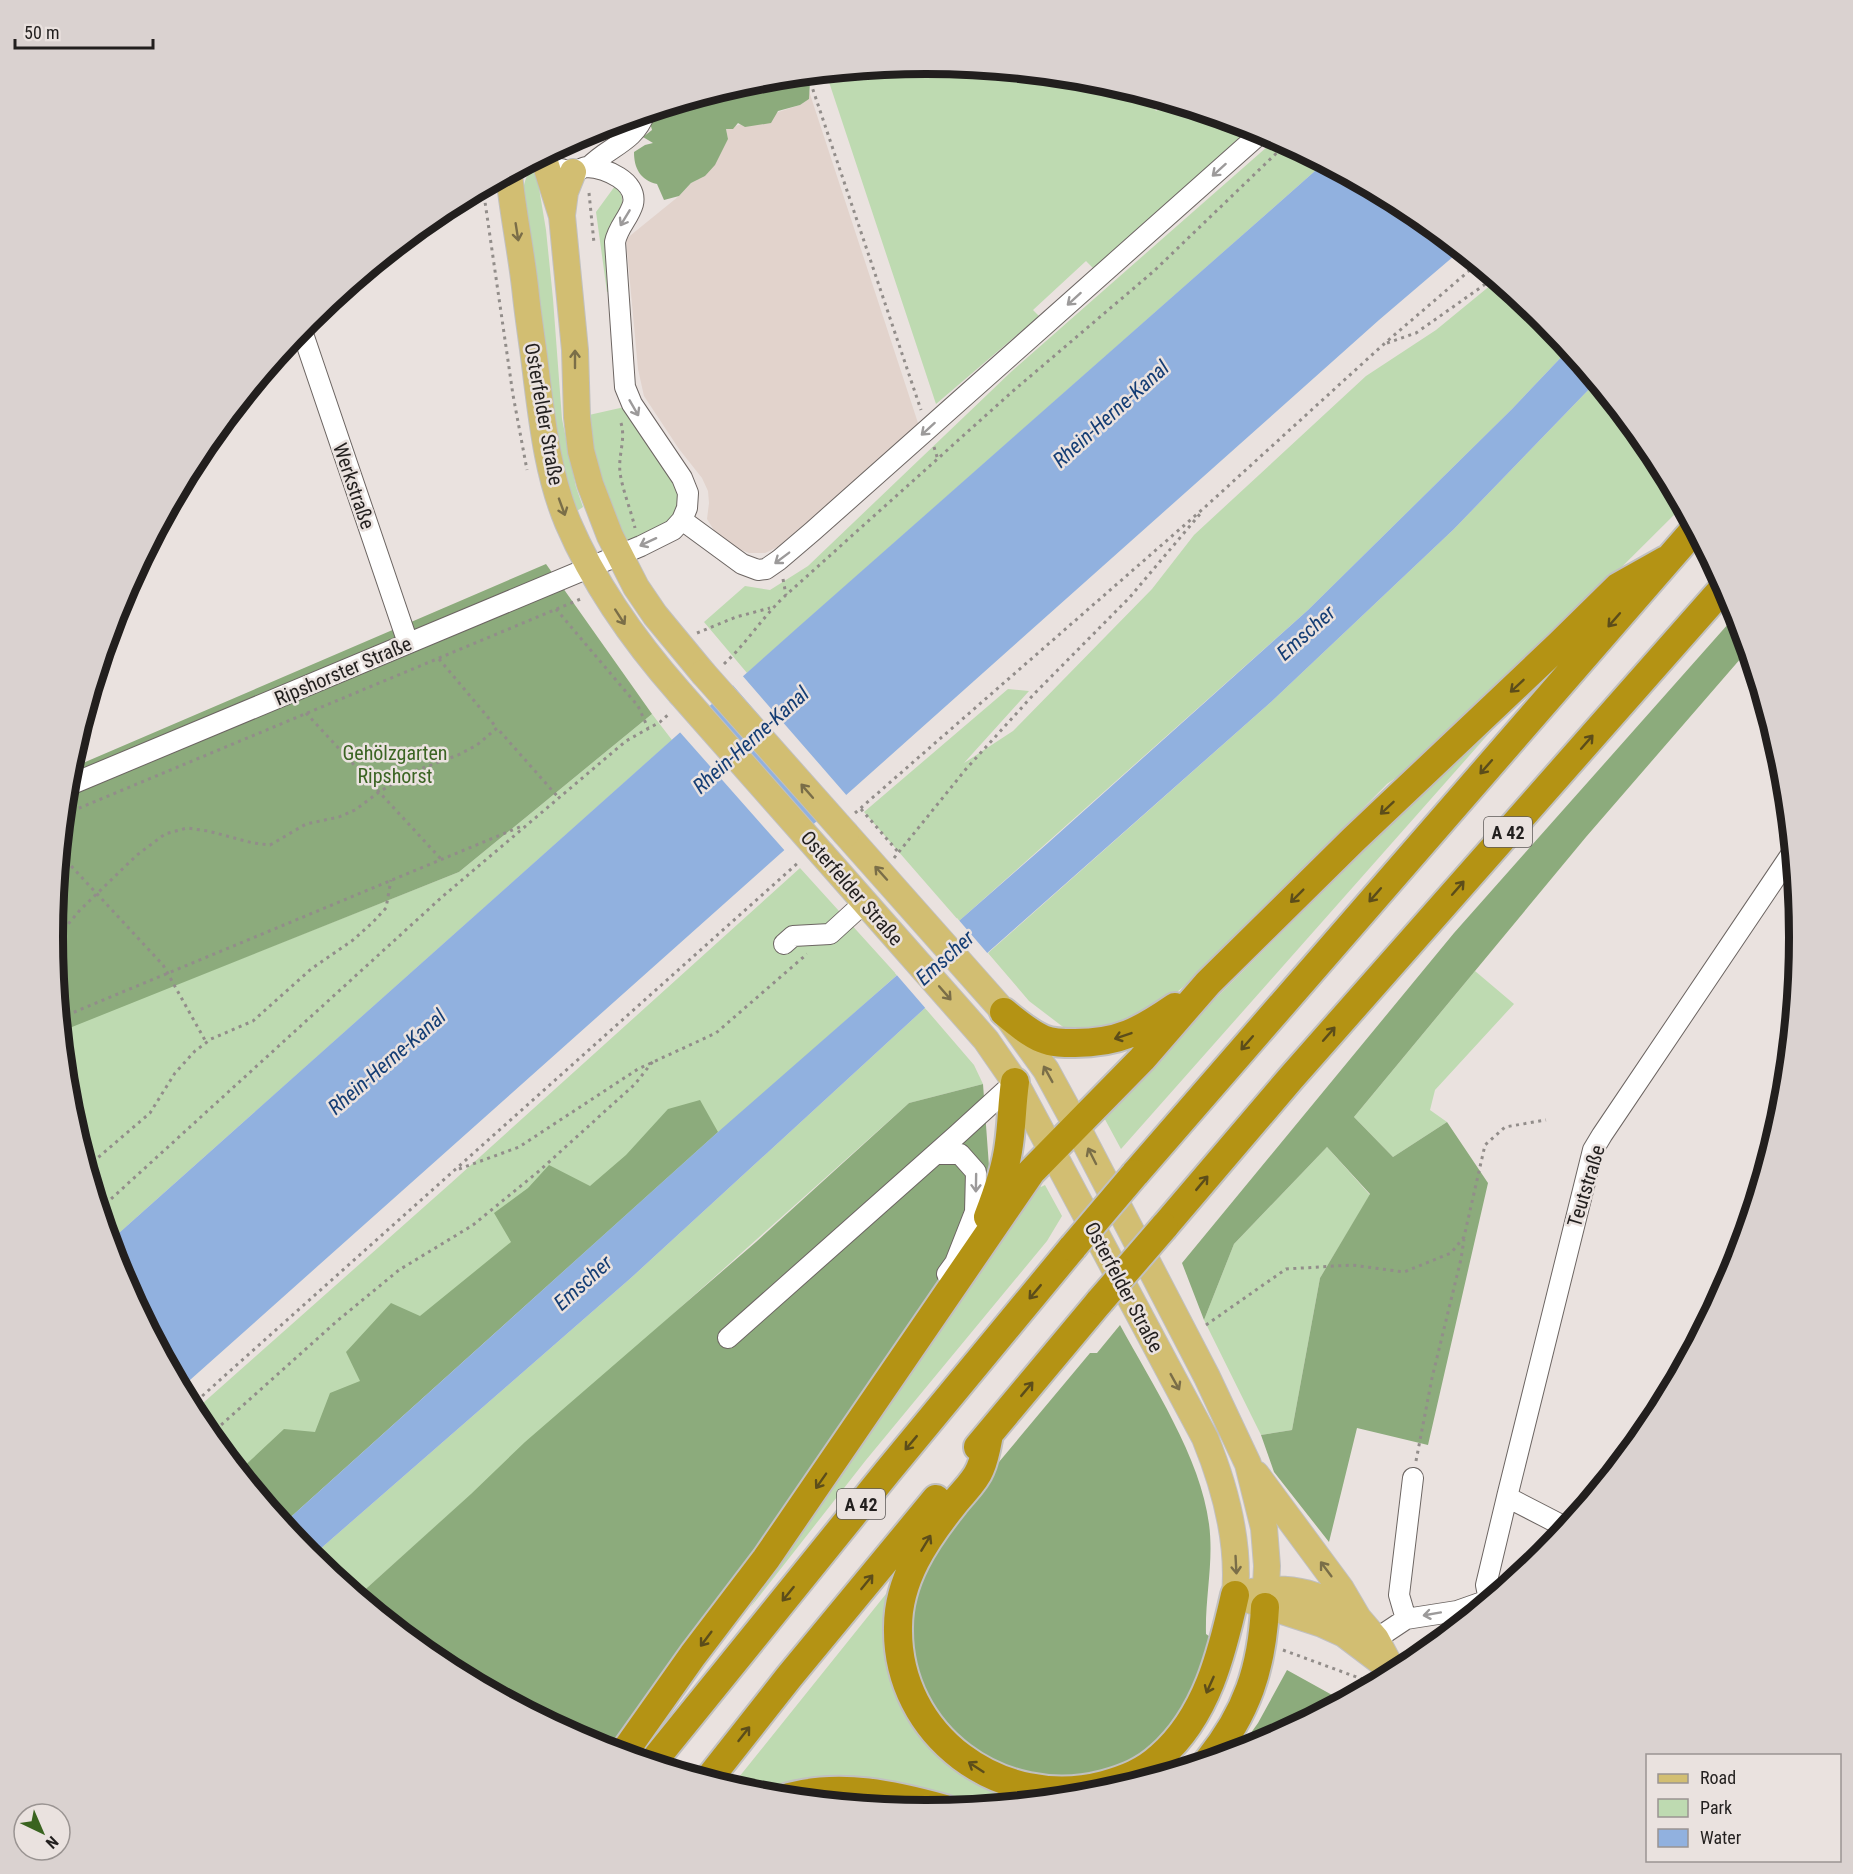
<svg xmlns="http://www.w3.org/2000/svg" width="1853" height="1874" font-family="'Roboto Condensed',sans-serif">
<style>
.built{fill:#e2d3cc}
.green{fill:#bedab1}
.forest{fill:#8cab7c}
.water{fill:#91b1df}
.pier{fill:#eae2df}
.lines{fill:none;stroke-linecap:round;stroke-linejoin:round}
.minor-casing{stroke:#6c6562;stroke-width:22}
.major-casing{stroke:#c1c0c0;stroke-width:28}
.highway-casing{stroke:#c1c0c0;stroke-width:32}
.path{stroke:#928d8a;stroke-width:3;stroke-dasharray:3 4.5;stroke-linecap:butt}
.minor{stroke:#fff;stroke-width:20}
.major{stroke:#d2be72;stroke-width:26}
.highway{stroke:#b49314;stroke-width:28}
.major-bridge-casing{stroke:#c1c0c0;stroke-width:28;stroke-linecap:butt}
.highway-bridge-casing{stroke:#c1c0c0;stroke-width:32;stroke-linecap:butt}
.major-bridge{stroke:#d2be72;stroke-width:26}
.highway-bridge{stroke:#b49314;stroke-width:28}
.oneway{stroke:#9c9a9a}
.oneway2{stroke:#7a6e48}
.oneway3{stroke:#5c4d1a}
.labels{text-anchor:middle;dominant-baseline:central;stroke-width:5;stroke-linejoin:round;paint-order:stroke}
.shield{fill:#eae2df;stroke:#5e5a58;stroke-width:1.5}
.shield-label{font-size:18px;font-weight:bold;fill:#221f1e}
.street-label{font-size:20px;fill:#221f1e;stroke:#eae2df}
.park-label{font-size:20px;fill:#3b6423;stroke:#eae2df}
.water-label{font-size:21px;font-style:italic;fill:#143d74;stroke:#eae2df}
.rim{fill:none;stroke:#221f1e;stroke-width:8}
</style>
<rect width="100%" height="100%" fill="#eae2df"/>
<path class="built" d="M 809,91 L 919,426 L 780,546 L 765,553 L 749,553 L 732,546 L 717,535 L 707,519 L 709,503 L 708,491 L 702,478 L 679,449 L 644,396 L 638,369 L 626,239 L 679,196 L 691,183 L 705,176 L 728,139 L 726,129 L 800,105 L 809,99 Z"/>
<path class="green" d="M 927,63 L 1090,79 L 1093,84 L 1104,82 L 1145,94 L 1156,111 L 1170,102 L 1252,127 L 1093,268 L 1086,261 L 1033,310 L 1039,316 L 936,404 L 826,73 Z
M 1277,138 L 1324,163 L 747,673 L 704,622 L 745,586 L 770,590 L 808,566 L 1012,371 Z
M 536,170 L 546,230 L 553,299 L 562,419 L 576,487 L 583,507 L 577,511 L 563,465 L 550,404 L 520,199 L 526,178 L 531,171 Z
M 615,186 C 634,205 610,216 608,233 C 605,252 610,273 612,291 L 607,292 L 596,212 Z
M 1497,280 L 1545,319 L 1569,349 L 1512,409 L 1308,610 L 959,921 L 864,812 L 1008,689 L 1029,691 L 964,763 L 1013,731 L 1152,589 L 1194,535 L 1366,376 L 1436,330 Z
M 1596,382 L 1653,452 L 1683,506 L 1443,745 L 1387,784 L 1202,972 L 1152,1012 L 1109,1032 L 1071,1033 L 1029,1001 L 988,953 L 1271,702 L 1454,529 Z
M 629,406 L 685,487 L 682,521 L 620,553 L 580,417 Z
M 652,714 L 672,740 L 110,1241 L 69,1107 L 62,1030 L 459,872 Z
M 1489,727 L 1492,730 L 1121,1149 L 1101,1112 Z
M 800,868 L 897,975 L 508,1321 L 283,1524 L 200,1422 L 194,1411 L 451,1183 Z
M 1475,971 L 1514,1004 L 1435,1090 L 1430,1110 L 1447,1122 L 1393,1157 L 1354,1117 Z
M 925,1008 L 974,1065 L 983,1084 L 909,1103 L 358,1596 L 311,1557 L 632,1277 Z
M 1327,1147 L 1370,1195 L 1320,1278 L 1292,1430 L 1261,1435 L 1204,1320 L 1234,1244 Z
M 1036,1180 L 1041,1187 L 1045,1185 L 1062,1216 L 1047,1241 L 866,1460 L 750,1608 L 854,1445 Z
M 894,1584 L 930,1746 L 963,1777 L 1005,1798 L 1026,1801 L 977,1806 L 858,1776 L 768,1795 L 756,1794 L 731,1787 Z"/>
<path class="forest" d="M 808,75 L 810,81 L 809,99 L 800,105 L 778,111 L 771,123 L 745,127 L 738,123 L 733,129 L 726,129 L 728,139 L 715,165 L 705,176 L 691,183 L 679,196 L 664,200 L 657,184 C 640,180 634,168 634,152 L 645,145 L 653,143 L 643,137 L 652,130 L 649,119 L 653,111 L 756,80 Z
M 546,564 L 652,714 L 459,872 L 62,1031 L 53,937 L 69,769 Z
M 1737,614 L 1748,650 L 1586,837 L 1354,1117 L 1393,1157 L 1447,1122 L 1488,1183 L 1428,1445 L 1357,1428 L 1329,1542 L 1274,1472 L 1261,1435 L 1292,1430 L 1320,1278 L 1370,1194 L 1327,1147 L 1234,1244 L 1204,1320 L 1182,1263 L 1454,933 Z
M 983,1084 L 991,1194 L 945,1272 L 654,1699 L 615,1752 L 592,1744 L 441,1664 L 358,1596 L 471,1494 L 525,1442 L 756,1242 L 909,1103 Z
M 700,1100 L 718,1132 L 283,1524 L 239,1471 L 284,1429 L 315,1432 L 330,1393 L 360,1381 L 346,1352 L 391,1303 L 420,1316 L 511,1242 L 494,1213 L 528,1188 L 549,1165 L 590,1186 L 626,1155 L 668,1109 Z
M 1120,1325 C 1152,1384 1201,1458 1209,1524 C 1214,1561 1205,1597 1206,1634 L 1216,1641 L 1174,1727 L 1143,1758 L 1077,1780 L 1006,1770 L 965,1747 L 945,1727 L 924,1694 L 912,1662 L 909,1619 L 916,1582 L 958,1511 L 1090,1353 L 1097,1353 Z
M 1287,1670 L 1343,1701 L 1261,1745 L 1238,1751 L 1258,1723 Z"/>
<path class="water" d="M 1324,163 L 1412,210 L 1461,250 L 1379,320 L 181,1388 L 119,1271 L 110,1241 L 796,629 Z
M 1569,349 L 1596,382 L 1454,529 L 1271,702 L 925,1008 L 632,1277 L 311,1557 L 308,1555 L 283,1524 L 718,1132 L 1048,843 L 1308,610 L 1512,409 Z"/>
<path class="pier" d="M 741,674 L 848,797 L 837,806 L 731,683 Z
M 688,722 L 796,843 L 786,852 L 678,730 Z
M 957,918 L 989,955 L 927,1010 L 895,973 Z"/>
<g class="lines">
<g class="minor-casing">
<path id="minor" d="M 589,167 C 609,146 634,143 645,113
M 301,328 L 408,643
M 682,520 L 742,564 L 758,570 L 766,569 L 779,560 L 813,531 L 1263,131
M 67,786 L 641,546 L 673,530 L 682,520 L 687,508 L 688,493 L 682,478 L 632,404 L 625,387 L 615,242 C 618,227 629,218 633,204 C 638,181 605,168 587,167 C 582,167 579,171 574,172 C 570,172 564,170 561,169
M 784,944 L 793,936 L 830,934 L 865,902
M 936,1154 L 960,1154 L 976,1172 L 975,1212 L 955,1263 L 947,1274
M 728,1338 L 958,1134 L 1015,1082
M 1567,1528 L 1507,1497 L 1593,1150 L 1602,1135 L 1792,853
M 1489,1600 L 1486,1585 L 1507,1497
M 1406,1619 L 1399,1595 L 1413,1478
M 1376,1639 L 1406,1619 L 1457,1611 L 1491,1599"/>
</g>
<g class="major-casing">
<path id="major" d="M 543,156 L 562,216 L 575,350 L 577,417 L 581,451 L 590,484 L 610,536 L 636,587 L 655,615 L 703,673
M 509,174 C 513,215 522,255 526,296 C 529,324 534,353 537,381 C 543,429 549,478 568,523 C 595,586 635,642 680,693
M 562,215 L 565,192 L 573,172
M 846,834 L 1004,1012 L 1046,1070 L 1076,1125 L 1207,1377 L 1248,1464 L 1264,1528 L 1267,1566 L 1265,1607
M 823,855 L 986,1040 L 1015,1082 L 1205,1438 C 1225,1487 1240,1541 1235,1595
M 1256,1474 L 1341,1589 L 1358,1618 L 1376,1639 L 1394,1673
M 1251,1592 C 1291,1584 1325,1595 1358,1618
M 1249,1600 L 1322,1624 L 1344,1634 L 1385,1665"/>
</g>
<g class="highway-casing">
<path id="highway" d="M 1004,1012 C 1016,1022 1029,1033 1043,1039 C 1052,1043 1065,1043 1075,1043 C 1119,1043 1140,1031 1175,1007
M 1135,1174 L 1695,529
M 988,1217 C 997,1194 1006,1169 1009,1144 C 1012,1123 1012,1103 1015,1082
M 1164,1227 L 1291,1078 L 1725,586
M 989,1434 C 987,1445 985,1458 980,1469 C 975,1482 961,1494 953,1505 C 925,1540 898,1580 898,1627 C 896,1736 1001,1812 1104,1785 C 1125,1779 1144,1772 1160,1757 C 1207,1716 1222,1653 1235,1595
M 978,1447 L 1100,1301
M 623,1754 L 693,1655 L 766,1559 L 1031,1172 L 1142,1059 L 1208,983 L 1353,840 L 1559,645 L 1618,587 L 1666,560
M 1208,1761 C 1247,1713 1262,1668 1265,1607
M 652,1763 L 888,1471 L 1073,1247
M 708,1780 L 789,1677 L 936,1499
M 789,1797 C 842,1783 894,1795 945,1809"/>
</g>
<path class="path" d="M 808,75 L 921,410
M 571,141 L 574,150
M 483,188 L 513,395 L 527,470
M 589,193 L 594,243
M 1387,343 L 1416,333 L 1494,278
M 621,423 C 626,439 618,455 620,472 C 622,489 631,510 635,528
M 934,447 L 938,460
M 783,579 L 786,595
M 556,609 L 638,706 L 648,728
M 697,633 L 736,617 L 770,608
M 439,659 L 497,728
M 724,664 C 747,643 763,616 786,595 L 1013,391 L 1154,271 L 1287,143
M 306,713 L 441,859
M 861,809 L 899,853
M 855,813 L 1204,508 L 1385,343 L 1477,264
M 65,814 L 583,598
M 61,855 L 163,965 L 206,1042
M 894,858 L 966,769 L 1035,693 L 1130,597 L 1200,514
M 54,950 L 64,929 L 80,910 L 137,855 L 165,834 L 187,828 L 208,831 L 253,843 L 270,845 L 306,824 L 339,817 L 355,810 L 379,792 L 412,772 L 458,755 L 477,745 L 497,728 L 558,797
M 60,1018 L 522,826
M 87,1167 L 150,1113 L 175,1073 L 195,1051 L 211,1039 L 253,1021 L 311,969 L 353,940 L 373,922 L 386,908 L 391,880
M 459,1169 L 519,1147 L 638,1069 L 716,1033 L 807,954
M 100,1209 L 442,897 L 626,741 L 660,722 L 670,713
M 1731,1245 L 1741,1249
M 1206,1325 L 1286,1269 L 1352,1265 L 1404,1272 L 1451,1253 L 1464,1237 L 1485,1145 L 1505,1127 L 1546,1120
M 191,1406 L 800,861
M 210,1435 L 337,1321 L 399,1270 L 473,1225 L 539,1171 L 635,1084 L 654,1060
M 1416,1461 L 1432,1378 L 1461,1259 L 1464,1239
M 1283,1650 L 1370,1682"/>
<use href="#minor" class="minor"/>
<use href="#major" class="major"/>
<use href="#highway" class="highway"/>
<g class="major-bridge-casing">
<path id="major-bridge" d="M 703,673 L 846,834
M 680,693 L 823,855"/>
</g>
<g class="highway-bridge-casing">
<path id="highway-bridge" d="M 1073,1247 L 1135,1174
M 1100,1301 L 1164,1227"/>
</g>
<use href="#major-bridge" class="major-bridge"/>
<use href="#highway-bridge" class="highway-bridge"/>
</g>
<defs><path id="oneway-shaft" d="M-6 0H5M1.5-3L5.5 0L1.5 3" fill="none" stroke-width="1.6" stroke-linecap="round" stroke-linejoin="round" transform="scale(1.5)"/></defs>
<g class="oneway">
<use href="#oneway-shaft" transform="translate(1219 170) rotate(138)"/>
<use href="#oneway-shaft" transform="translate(625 218) rotate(121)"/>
<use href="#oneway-shaft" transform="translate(1074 299) rotate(138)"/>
<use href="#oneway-shaft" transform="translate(634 408) rotate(60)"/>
<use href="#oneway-shaft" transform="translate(928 429) rotate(138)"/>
<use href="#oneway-shaft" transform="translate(648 542) rotate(155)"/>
<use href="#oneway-shaft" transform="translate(782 558) rotate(143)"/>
<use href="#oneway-shaft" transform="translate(976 1183) rotate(91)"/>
<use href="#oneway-shaft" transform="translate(1432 1614) rotate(170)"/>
</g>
<g class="oneway2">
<use href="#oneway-shaft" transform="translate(517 232) rotate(81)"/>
<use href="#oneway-shaft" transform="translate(575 359) rotate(-90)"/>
<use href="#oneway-shaft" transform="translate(562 507) rotate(70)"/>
<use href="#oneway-shaft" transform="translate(620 617) rotate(57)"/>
<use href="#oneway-shaft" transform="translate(807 791) rotate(-131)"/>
<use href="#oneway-shaft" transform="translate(881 873) rotate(-132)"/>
<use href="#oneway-shaft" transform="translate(945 993) rotate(49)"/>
<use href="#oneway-shaft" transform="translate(1048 1074) rotate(-119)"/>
<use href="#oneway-shaft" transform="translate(1092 1156) rotate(-117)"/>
<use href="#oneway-shaft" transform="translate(1175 1382) rotate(61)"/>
<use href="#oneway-shaft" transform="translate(1236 1565) rotate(87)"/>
<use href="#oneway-shaft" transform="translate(1326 1569) rotate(-127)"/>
</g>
<g class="oneway3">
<use href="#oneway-shaft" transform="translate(1614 620) rotate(131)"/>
<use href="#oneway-shaft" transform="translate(1517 686) rotate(137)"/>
<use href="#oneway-shaft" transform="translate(1587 742) rotate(-49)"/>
<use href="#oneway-shaft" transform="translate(1486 767) rotate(131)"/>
<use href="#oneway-shaft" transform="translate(1387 808) rotate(137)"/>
<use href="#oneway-shaft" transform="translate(1458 888) rotate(-49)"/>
<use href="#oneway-shaft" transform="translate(1375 895) rotate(131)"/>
<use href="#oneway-shaft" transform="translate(1297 896) rotate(135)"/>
<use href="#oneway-shaft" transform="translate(1329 1034) rotate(-49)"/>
<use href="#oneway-shaft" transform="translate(1123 1036) rotate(161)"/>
<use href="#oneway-shaft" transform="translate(1247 1043) rotate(131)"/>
<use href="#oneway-shaft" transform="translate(1202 1183) rotate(-50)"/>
<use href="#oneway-shaft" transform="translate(1035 1292) rotate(130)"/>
<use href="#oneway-shaft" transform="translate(1027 1389) rotate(-50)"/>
<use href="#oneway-shaft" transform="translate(911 1443) rotate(130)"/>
<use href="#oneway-shaft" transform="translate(821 1481) rotate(125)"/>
<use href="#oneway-shaft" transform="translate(926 1543) rotate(-59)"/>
<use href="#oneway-shaft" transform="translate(867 1582) rotate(-51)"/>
<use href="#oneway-shaft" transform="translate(788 1594) rotate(129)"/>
<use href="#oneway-shaft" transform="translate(706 1639) rotate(127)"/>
<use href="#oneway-shaft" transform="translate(1210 1685) rotate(114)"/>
<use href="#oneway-shaft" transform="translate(744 1734) rotate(-52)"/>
<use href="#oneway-shaft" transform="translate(976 1767) rotate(-147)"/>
</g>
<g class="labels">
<g class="shield">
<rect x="1484" y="817" width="48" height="30" rx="4.5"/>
<rect x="837" y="1489" width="48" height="30" rx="4.5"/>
</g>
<g class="shield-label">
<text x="1508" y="832">A 42</text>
<text x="861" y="1504">A 42</text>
</g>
<g class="street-label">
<text transform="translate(544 414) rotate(80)">Osterfelder Straße</text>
<text transform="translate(354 486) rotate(71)">Werkstraße</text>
<text transform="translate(343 671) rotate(-23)">Ripshorster Straße</text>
<text transform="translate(852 888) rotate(49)">Osterfelder Straße</text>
<text transform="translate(1586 1186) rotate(-73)">Teutstraße</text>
<text transform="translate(1124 1287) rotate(62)">Osterfelder Straße</text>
</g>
<g class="park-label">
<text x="395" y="753">Gehölzgarten<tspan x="395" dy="23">Ripshorst</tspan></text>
</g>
<g class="water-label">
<text transform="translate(1111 414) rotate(-42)">Rhein-Herne-Kanal</text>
<text transform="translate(1306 633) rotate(-42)">Emscher</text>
<text transform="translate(751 740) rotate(-42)">Rhein-Herne-Kanal</text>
<text transform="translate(945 958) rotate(-42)">Emscher</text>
<text transform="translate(387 1062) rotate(-41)">Rhein-Herne-Kanal</text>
<text transform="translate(583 1283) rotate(-42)">Emscher</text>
</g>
</g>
<path d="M0 0H1853V1874H0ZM63 937a863 863 0 1 1 1726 0a863 863 0 1 1-1726 0Z" fill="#dad2d0" fill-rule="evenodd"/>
<path class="rim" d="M63 937a863 863 0 1 1 1726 0a863 863 0 1 1-1726 0Z"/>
<rect x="1646" y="1754" width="195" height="108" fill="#eae2df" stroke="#9a9492" stroke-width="1.5"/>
<rect x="1658" y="1774" width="30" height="9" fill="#d2be72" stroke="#9a9492" stroke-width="1.5"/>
<text x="1700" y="1784" font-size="18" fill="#221f1e">Road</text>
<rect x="1658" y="1799" width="30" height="18" fill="#bedab1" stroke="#9a9492" stroke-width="1.5"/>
<text x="1700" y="1814" font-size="18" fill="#221f1e">Park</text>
<rect x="1658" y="1829" width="30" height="18" fill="#91b1df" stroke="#9a9492" stroke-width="1.5"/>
<text x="1700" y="1844" font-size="18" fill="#221f1e">Water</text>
<g transform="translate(42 1832) rotate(136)"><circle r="28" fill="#eae2df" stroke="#9a9492" stroke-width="1.5"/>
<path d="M0-4.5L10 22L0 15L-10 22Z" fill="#39631f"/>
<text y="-9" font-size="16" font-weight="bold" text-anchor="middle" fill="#221f1e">N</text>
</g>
<path d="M15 39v9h138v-9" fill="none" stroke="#221f1e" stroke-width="3"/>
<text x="24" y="39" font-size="18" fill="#221f1e" stroke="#eae2df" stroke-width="4.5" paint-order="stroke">50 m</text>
</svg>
